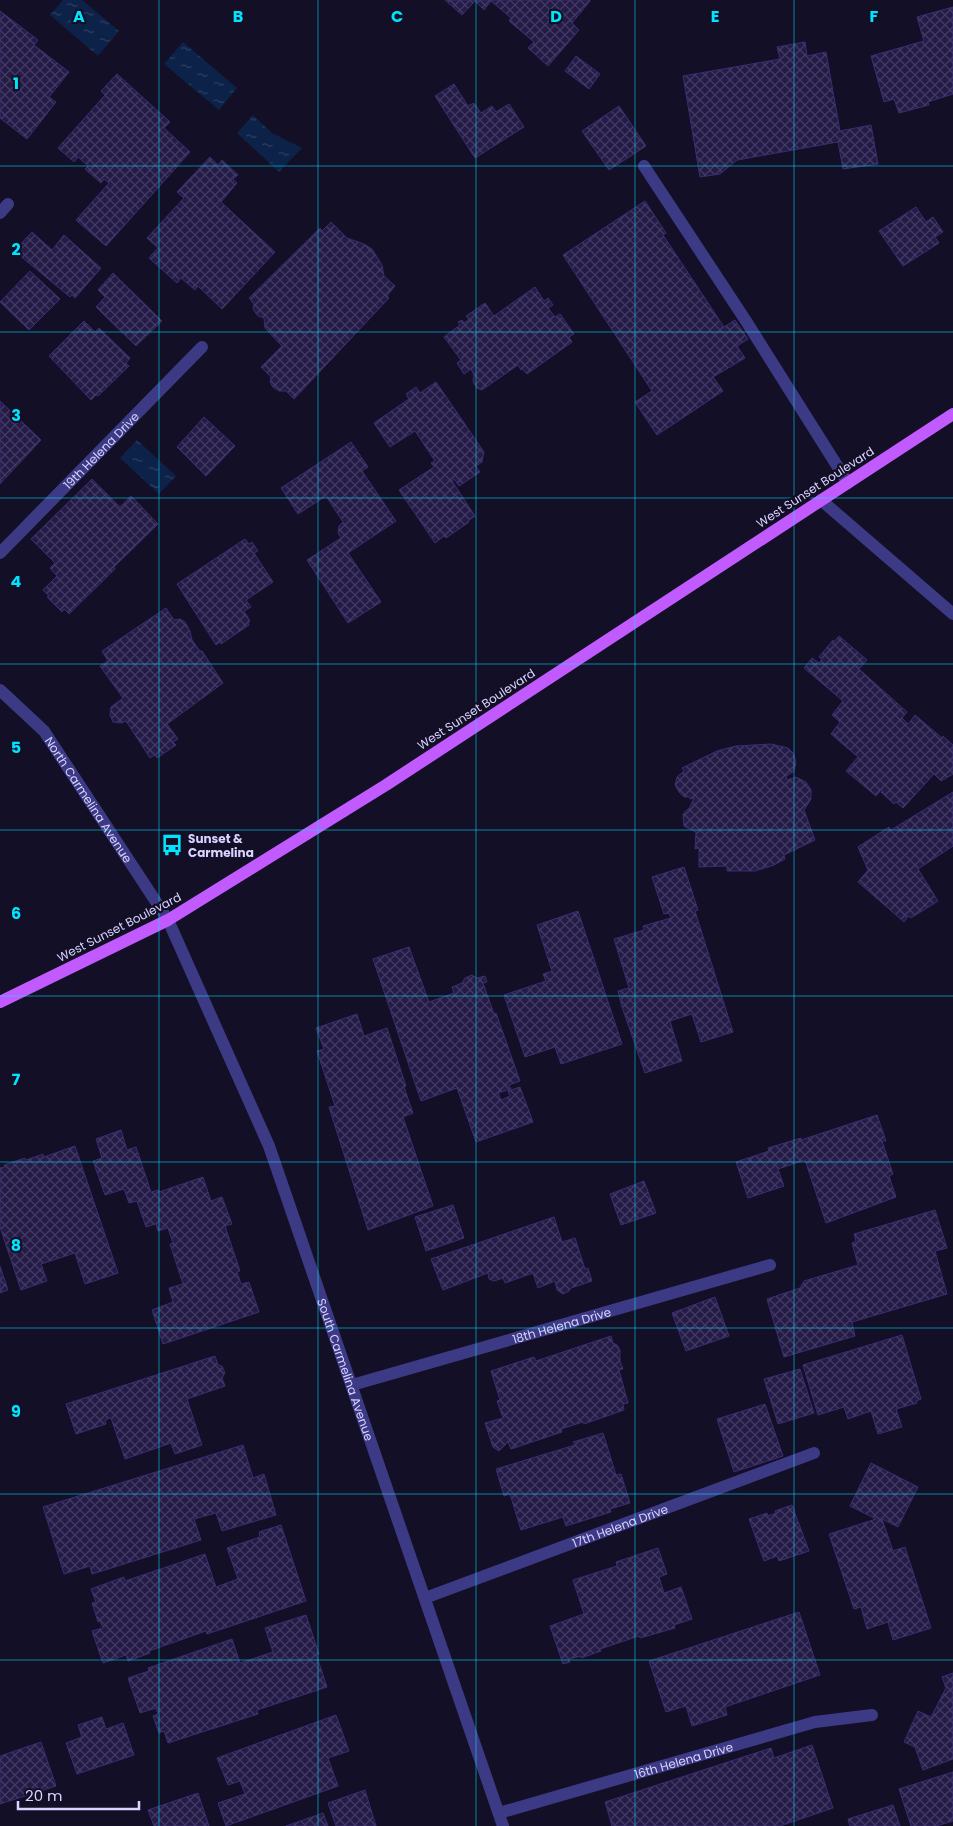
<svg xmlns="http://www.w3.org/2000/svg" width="953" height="1826" font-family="Poppins,sans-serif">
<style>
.water{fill:url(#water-ripples)}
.building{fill:url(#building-cross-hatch);stroke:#3b2d73}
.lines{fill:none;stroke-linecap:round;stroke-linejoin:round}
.minor{stroke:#3d3a85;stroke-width:12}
.major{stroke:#c25bff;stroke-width:12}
.grid{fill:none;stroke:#00e5ff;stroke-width:1;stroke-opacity:0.55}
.labels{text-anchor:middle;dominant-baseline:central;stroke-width:4.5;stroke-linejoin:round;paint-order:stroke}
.street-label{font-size:12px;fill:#d9d4ff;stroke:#130f26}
.poi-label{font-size:12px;font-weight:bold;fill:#d9d4ff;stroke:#130f26;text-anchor:start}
.grid-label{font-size:16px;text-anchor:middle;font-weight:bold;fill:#00e5ff;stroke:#130f26;stroke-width:4.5;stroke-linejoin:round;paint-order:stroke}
</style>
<defs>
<pattern id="water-ripples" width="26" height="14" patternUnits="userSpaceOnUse" patternTransform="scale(1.25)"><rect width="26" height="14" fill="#0c2248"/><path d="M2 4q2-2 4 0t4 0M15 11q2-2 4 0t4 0" fill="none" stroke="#2f4163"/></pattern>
<pattern id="building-cross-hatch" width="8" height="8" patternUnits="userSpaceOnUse" patternTransform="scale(1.25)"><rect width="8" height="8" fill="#241b47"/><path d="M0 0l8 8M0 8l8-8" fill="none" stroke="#433b63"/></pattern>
</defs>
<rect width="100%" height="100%" fill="#130f26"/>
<path class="water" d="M 63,0 L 82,0 L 119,31 L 98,56 L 50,15 Z
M 183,42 L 237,88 L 219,110 L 164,64 Z
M 253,115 L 272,133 L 302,148 L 279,172 L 237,133 Z
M 137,440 L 176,476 L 159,494 L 120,458 Z"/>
<path class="building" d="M 445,0 L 590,0 L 590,1 L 572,23 L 579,30 L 548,66 L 528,48 L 534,42 L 509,21 L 511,18 L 491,1 L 484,10 L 475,1 L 462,15 Z
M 953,7 L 953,94 L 928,102 L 929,105 L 899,113 L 894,99 L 884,102 L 871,56 L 924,41 L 917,17 Z
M 0,11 L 38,40 L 34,45 L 69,72 L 49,97 L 56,102 L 27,139 L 0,118 Z
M 805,42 L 807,56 L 826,52 L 840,131 L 871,125 L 878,164 L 843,169 L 838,142 L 737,160 L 720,174 L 700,177 L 683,76 L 780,59 L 777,47 Z
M 576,56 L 600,74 L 589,89 L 565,71 Z
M 117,74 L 170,122 L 164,128 L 190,152 L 106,246 L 76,220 L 109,183 L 104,179 L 101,183 L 85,169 L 88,166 L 78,157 L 74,162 L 58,148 L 105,95 L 101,91 Z
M 454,84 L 468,106 L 474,103 L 481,113 L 492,106 L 496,112 L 509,104 L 524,127 L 475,158 L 435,96 Z
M 619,106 L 646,146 L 609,170 L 582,131 Z
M 210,157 L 218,165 L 222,160 L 238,175 L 233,179 L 237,183 L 221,202 L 275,252 L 222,309 L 198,286 L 195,290 L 181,278 L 177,283 L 149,258 L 158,248 L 147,238 L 184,198 L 177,192 Z
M 645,201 L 666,233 L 663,235 L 724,327 L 735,320 L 748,339 L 737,346 L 745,358 L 713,377 L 723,391 L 657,435 L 635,402 L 652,391 L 563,255 Z
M 916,207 L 926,222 L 933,217 L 943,232 L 935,237 L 939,243 L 903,266 L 879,231 Z
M 331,222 L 347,238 L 364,244 L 372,249 L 382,265 L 384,276 L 395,286 L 387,296 L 389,298 L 294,399 L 286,391 L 279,391 L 273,387 L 270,382 L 271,377 L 261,367 L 282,346 L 265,328 L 264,318 L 258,316 L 253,309 L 254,304 L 249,298 L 320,228 L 322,231 Z
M 32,232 L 52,250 L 64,235 L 101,268 L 75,298 L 72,295 L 70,297 L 18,254 L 19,252 L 16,249 Z
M 30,271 L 60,299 L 29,330 L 0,302 Z
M 113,273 L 162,321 L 136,346 L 96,307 L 105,297 L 98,290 Z
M 535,287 L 544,301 L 548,298 L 553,305 L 548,308 L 555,317 L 560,314 L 574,334 L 569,337 L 572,342 L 527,374 L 522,369 L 521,370 L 518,365 L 482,390 L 477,388 L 473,382 L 474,375 L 471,369 L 464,374 L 457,363 L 461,360 L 444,337 L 460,325 L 458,322 L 462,320 L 464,323 L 469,319 L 466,316 L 485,303 L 494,316 Z
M 84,321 L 95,332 L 99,328 L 130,358 L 126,363 L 129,366 L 98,396 L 96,395 L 91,400 L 49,356 Z
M 436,382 L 484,452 L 482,462 L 476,466 L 480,472 L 459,486 L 454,479 L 452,481 L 475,516 L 468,521 L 469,522 L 446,538 L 444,536 L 435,543 L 399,490 L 434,467 L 431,463 L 435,461 L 415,431 L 390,447 L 374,423 L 409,399 L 406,394 L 416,387 L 420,393 Z
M 0,401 L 41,440 L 0,484 Z
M 204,417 L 235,446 L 206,476 L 177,447 Z
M 351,442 L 368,467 L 362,471 L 396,521 L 348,553 L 381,602 L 348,623 L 307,560 L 341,538 L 338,533 L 339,526 L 343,522 L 326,496 L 298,514 L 281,488 Z
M 92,479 L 120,507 L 131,496 L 158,524 L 114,567 L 115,569 L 69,614 L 64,609 L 62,612 L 47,597 L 49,596 L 43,590 L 57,576 L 50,568 L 55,563 L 31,539 Z
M 245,539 L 249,544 L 252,542 L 258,551 L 254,553 L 273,582 L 246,600 L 251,607 L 244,611 L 250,621 L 248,623 L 249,625 L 221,644 L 220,642 L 216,645 L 177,584 Z
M 166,608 L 174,620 L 180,619 L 185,622 L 190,631 L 192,640 L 200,651 L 202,651 L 223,683 L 167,724 L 178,739 L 173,742 L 176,745 L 157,758 L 155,755 L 150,758 L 126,721 L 121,723 L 113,722 L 110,715 L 111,707 L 123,698 L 100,666 L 108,661 L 102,651 Z
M 839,636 L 867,660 L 859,669 L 907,712 L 902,718 L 908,724 L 915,715 L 942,738 L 943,736 L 953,745 L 953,774 L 941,781 L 934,774 L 903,808 L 896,802 L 894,804 L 881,792 L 883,791 L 881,790 L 876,796 L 846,771 L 858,757 L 831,734 L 840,722 L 832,715 L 843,701 L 804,668 L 812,658 L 819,663 L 822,659 L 819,657 L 833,640 L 834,642 Z
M 771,744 L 788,748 L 794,754 L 796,764 L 793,772 L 786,776 L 787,780 L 796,777 L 806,782 L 811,790 L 811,799 L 804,810 L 815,840 L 784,855 L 785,859 L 774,865 L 755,871 L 727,871 L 727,866 L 699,867 L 699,848 L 695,849 L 696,832 L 684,826 L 683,814 L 690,807 L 694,798 L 690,799 L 690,797 L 684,797 L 679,792 L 675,785 L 677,777 L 684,771 L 682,768 L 717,751 L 736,746 Z
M 953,792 L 953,846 L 918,869 L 938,901 L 911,918 L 908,916 L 904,922 L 858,882 L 868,870 L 858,847 L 889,827 L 891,830 Z
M 684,867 L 698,910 L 695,911 L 733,1032 L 701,1042 L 692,1014 L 670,1021 L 682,1061 L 645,1073 L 622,1007 L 618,991 L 629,988 L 614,939 L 644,930 L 643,926 L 671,918 L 669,913 L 664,914 L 652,877 Z
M 578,911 L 622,1044 L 561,1064 L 555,1047 L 525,1057 L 504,995 L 546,981 L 543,974 L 552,971 L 537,925 Z
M 409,947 L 429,1002 L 454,993 L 452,987 L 462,983 L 465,978 L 472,975 L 477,978 L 485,976 L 487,982 L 483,983 L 494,1014 L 496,1013 L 520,1081 L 509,1085 L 511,1089 L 498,1093 L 501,1100 L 510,1096 L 508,1091 L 520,1087 L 533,1122 L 476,1142 L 457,1088 L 421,1101 L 373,959 Z
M 357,1014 L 364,1036 L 387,1028 L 406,1086 L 404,1087 L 413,1113 L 403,1117 L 433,1206 L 368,1230 L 329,1107 L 335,1106 L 317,1051 L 324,1049 L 316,1028 Z
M 877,1115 L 886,1141 L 882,1141 L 893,1174 L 889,1176 L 896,1197 L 826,1223 L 805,1160 L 778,1169 L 784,1186 L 748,1198 L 736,1162 L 769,1151 L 768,1148 L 801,1138 L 801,1140 Z
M 121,1130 L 127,1150 L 136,1147 L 151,1192 L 159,1190 L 159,1192 L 203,1177 L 211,1201 L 222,1197 L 232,1224 L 225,1226 L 240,1271 L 237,1272 L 241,1284 L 249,1282 L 259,1312 L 163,1344 L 152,1310 L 173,1302 L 169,1288 L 183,1284 L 170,1244 L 173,1243 L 168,1228 L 158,1231 L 156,1224 L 146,1227 L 137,1201 L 129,1203 L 124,1189 L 105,1195 L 93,1161 L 102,1158 L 96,1139 Z
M 75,1146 L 118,1273 L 85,1284 L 75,1253 L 41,1264 L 47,1281 L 21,1290 L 0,1227 L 0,1168 L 5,1167 L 4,1165 L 25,1158 L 26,1160 L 43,1154 L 44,1157 Z
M 644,1181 L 656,1213 L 621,1225 L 610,1194 Z
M 453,1205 L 464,1238 L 426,1251 L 415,1217 Z
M 935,1210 L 947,1248 L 935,1251 L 947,1294 L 852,1322 L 855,1336 L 784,1357 L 767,1299 L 800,1288 L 804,1281 L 858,1265 L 852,1243 L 856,1241 L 854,1234 Z
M 554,1217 L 562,1242 L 575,1238 L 585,1269 L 588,1268 L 592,1281 L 571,1288 L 569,1291 L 563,1294 L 557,1290 L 555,1281 L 538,1288 L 533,1273 L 505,1283 L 503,1278 L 494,1281 L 489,1279 L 488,1273 L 443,1290 L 431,1259 Z
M 0,1266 L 8,1290 L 0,1293 Z
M 715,1297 L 729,1336 L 686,1351 L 672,1313 Z
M 902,1335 L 921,1399 L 916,1401 L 917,1403 L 896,1409 L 902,1427 L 878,1434 L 871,1411 L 848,1419 L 844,1407 L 818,1415 L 803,1365 Z
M 611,1336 L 613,1343 L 617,1345 L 620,1350 L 620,1361 L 623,1369 L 619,1370 L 628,1403 L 623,1404 L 624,1410 L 584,1424 L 583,1422 L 561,1429 L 562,1432 L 511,1449 L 508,1442 L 499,1451 L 493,1447 L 485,1423 L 503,1418 L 497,1401 L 500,1400 L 491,1371 L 534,1357 L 536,1361 Z
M 215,1356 L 218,1365 L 222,1366 L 225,1373 L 222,1378 L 225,1386 L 187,1399 L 202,1445 L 175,1454 L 171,1443 L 125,1459 L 111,1418 L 105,1420 L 106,1424 L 76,1434 L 66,1404 Z
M 800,1369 L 814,1413 L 778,1424 L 764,1379 Z
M 765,1404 L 783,1456 L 734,1472 L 717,1419 Z
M 603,1433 L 616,1475 L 621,1474 L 630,1503 L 610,1509 L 611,1512 L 566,1526 L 563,1517 L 521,1530 L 510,1494 L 504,1496 L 496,1469 L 575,1445 L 573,1442 Z
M 243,1445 L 253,1478 L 264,1474 L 276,1515 L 222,1531 L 216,1513 L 194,1519 L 201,1540 L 92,1574 L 90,1566 L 64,1574 L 43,1507 Z
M 871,1463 L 918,1487 L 898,1527 L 882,1519 L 893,1551 L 905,1547 L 931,1628 L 893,1640 L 888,1622 L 867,1629 L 861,1607 L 854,1609 L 829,1534 L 876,1519 L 850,1506 Z
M 792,1505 L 809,1551 L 779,1561 L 777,1556 L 764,1561 L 749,1519 L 767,1513 L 768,1516 L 776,1513 L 775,1511 Z
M 281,1525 L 306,1601 L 207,1634 L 206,1631 L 149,1651 L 150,1653 L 128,1661 L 126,1655 L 103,1663 L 92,1631 L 103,1628 L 100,1621 L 98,1622 L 92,1603 L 96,1602 L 91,1589 L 124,1577 L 125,1581 L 205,1554 L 216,1587 L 238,1579 L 227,1548 L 260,1537 L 259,1532 Z
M 658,1548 L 667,1574 L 659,1577 L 664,1593 L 681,1587 L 692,1619 L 674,1625 L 675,1628 L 640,1638 L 639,1636 L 600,1649 L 601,1651 L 581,1658 L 581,1656 L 569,1659 L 570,1662 L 563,1664 L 550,1626 L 584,1614 L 573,1580 L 617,1566 L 616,1562 Z
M 799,1612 L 820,1675 L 725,1707 L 727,1715 L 692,1726 L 686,1706 L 666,1712 L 649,1661 Z
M 306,1615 L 319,1654 L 316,1654 L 327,1687 L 257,1710 L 258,1714 L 168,1743 L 164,1731 L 159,1733 L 153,1716 L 158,1714 L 156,1708 L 140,1713 L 128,1678 L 149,1671 L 148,1668 L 232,1639 L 240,1663 L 273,1652 L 265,1628 Z
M 953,1673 L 953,1759 L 923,1770 L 915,1747 L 904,1742 L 918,1711 L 931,1717 L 946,1688 L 942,1677 Z
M 336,1715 L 349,1751 L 328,1758 L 338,1786 L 226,1826 L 218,1803 L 245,1794 L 240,1781 L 228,1785 L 217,1758 Z
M 102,1717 L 106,1729 L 123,1723 L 134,1755 L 77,1774 L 66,1743 L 82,1737 L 78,1725 Z
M 41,1742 L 56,1786 L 0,1804 L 0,1756 Z
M 812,1745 L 833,1808 L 780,1826 L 612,1826 L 605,1802 L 771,1748 L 774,1758 Z
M 953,1772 L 953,1821 L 936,1826 L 911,1826 L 899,1789 Z
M 365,1790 L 376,1826 L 336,1826 L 328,1803 Z
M 198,1793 L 209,1826 L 154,1826 L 148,1810 Z
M 893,1805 L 900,1826 L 850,1826 L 848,1819 Z
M 323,1813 L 328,1826 L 286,1826 Z"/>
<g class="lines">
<g class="minor">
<path d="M 644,166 L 746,321 L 848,483"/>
<path d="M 0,213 L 8,204"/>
<path d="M 821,500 L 953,614"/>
<path id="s1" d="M 0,553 L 202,347"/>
<path id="s2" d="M 0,690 L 44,731 L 168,920 L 269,1146 L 503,1826"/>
<path id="s3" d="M 352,1385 L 770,1265"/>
<path id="s4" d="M 425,1598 L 814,1453"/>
<path id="s5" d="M 499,1813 L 815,1722 L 872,1715"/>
</g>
<path class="major" d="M 0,1002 L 168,920 L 386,785 L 953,414"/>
</g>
<path class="grid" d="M 159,0 L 159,1826M 318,0 L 318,1826M 476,0 L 476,1826M 635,0 L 635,1826M 794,0 L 794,1826M 0,166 L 953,166M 0,332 L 953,332M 0,498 L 953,498M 0,664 L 953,664M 0,830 L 953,830M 0,996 L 953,996M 0,1162 L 953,1162M 0,1328 L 953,1328M 0,1494 L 953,1494M 0,1660 L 953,1660"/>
<defs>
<g id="bus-bare" transform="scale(1.725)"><path d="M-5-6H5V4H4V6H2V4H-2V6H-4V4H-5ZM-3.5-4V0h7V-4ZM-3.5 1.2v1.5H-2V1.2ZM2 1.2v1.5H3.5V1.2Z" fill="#00e5ff" stroke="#130f26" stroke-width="2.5" paint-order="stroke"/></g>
</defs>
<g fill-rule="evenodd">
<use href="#bus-bare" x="172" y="845"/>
</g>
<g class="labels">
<g class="street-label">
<text stroke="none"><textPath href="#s1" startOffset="144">19th Helena Drive</textPath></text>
<text transform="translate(815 487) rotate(-33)">West Sunset Boulevard</text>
<text transform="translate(476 709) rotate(-33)">West Sunset Boulevard</text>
<text stroke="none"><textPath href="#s2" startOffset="142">North Carmelina Avenue</textPath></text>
<text transform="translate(119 927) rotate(-27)">West Sunset Boulevard</text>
<text stroke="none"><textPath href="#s3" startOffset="218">18th Helena Drive</textPath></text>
<text stroke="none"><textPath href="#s2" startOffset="770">South Carmelina Avenue</textPath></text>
<text stroke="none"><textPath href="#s4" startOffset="208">17th Helena Drive</textPath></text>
<text stroke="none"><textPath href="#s5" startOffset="192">16th Helena Drive</textPath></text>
</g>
<g class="poi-label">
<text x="188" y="838">Sunset &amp;<tspan x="188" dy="14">Carmelina</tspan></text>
</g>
</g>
<g class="grid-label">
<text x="79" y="22">A</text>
<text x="238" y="22">B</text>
<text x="397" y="22">C</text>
<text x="556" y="22">D</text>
<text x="715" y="22">E</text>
<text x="874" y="22">F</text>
<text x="16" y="89">1</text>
<text x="16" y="255">2</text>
<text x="16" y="421">3</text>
<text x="16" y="587">4</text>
<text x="16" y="753">5</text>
<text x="16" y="919">6</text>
<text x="16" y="1085">7</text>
<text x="16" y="1251">8</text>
<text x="16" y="1417">9</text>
</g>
<path d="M18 1801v8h121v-8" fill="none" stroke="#d9d4ff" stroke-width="2.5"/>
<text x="25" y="1801" font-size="15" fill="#d9d4ff" stroke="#130f26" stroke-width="4" paint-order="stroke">20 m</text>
</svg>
